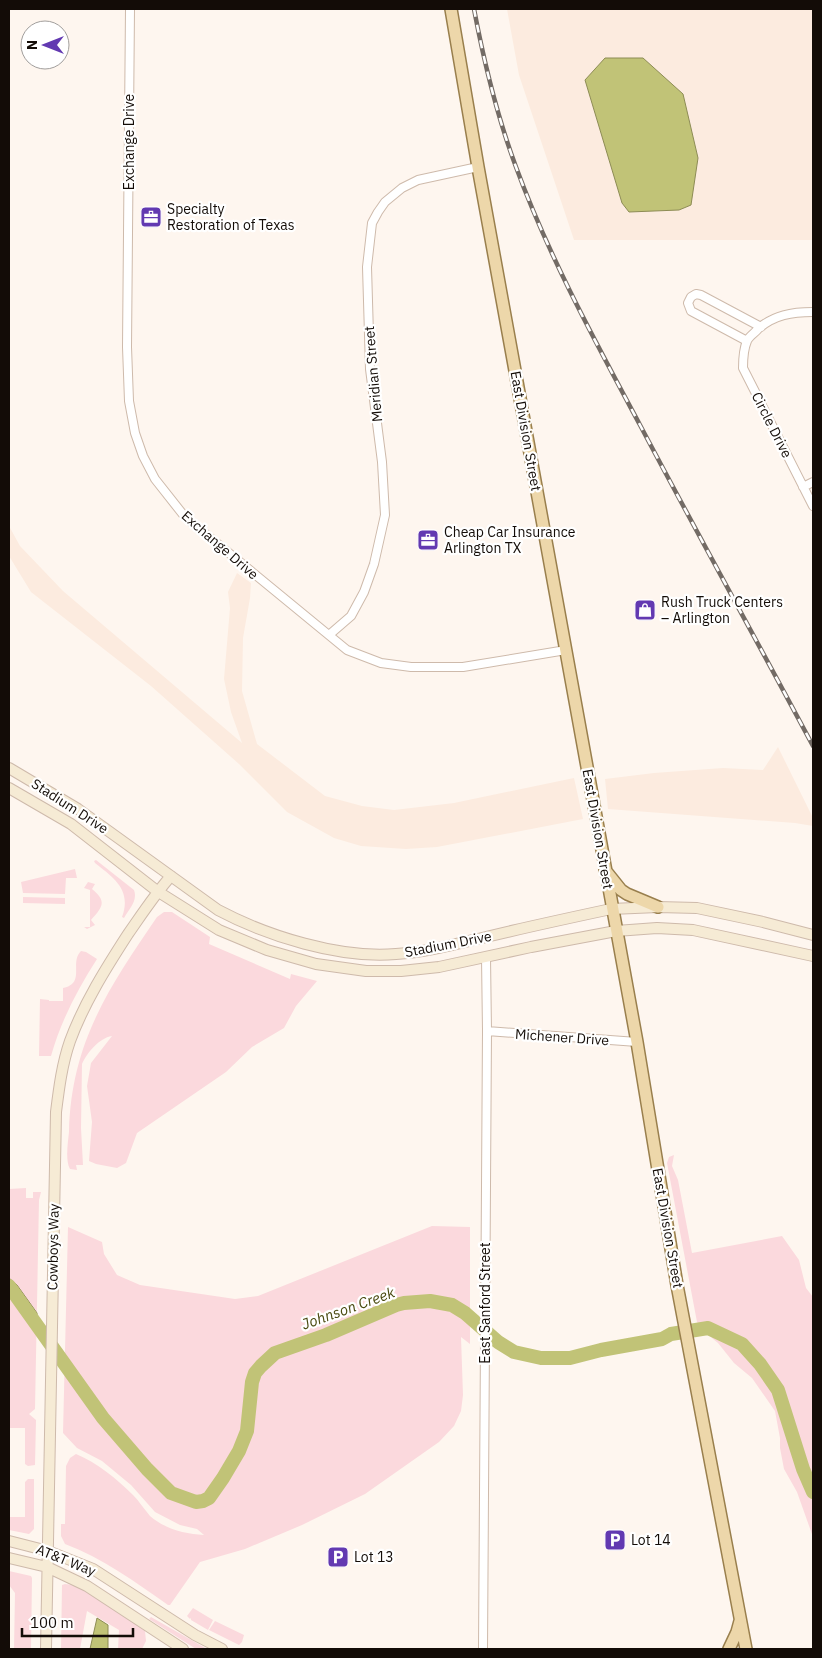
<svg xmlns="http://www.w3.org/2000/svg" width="822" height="1658" font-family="'IBM Plex Sans',sans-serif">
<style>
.built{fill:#fcebdf}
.green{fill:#fbd9dd}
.water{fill:#c1c377;stroke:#8d8c55}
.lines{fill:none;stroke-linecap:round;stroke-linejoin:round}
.river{stroke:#c1c377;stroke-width:14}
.street-casing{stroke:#cebaab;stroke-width:10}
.secondary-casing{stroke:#cebaab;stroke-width:12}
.primary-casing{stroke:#997f4d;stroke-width:14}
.street{stroke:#fff;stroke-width:8}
.secondary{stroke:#f6ebd5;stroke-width:10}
.primary{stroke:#edd7aa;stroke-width:11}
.rail-casing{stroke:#736b65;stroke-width:4.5}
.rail{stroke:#fff;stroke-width:2.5;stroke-dasharray:8;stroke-linecap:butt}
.labels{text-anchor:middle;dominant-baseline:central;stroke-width:4.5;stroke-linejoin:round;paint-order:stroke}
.street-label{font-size:14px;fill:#130c07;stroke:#fff}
.poi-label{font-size:14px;fill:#130c07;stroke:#fff;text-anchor:start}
.water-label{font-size:15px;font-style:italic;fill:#4a4a10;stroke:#fff}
</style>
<rect width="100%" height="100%" fill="#fef6ef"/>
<path class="built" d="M 507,9 L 813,9 L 813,240 L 574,240 L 519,75 Z
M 9,526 L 20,546 L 63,591 L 242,743 L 231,712 L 224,679 L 230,608 L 228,592 L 237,573 L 251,583 L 250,598 L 243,638 L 242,691 L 257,744 L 325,796 L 362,806 L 394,810 L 454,803 L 574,778 L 583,819 L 437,847 L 406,849 L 361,846 L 334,838 L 287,812 L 239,764 L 151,686 L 31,592 L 9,556 Z
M 778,747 L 813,818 L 813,826 L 795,823 L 608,809 L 605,779 L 654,773 L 723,768 L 763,770 Z"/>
<path class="green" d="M 96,860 L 134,890 C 138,901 129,909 124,918 L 122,917 C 132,890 114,878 95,863 L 94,861 Z
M 75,869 L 77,878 L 66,878 L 65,894 L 23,893 L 21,882 Z
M 88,882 L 95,884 L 92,889 C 107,901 103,907 91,920 L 95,925 L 87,929 L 84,927 L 90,927 L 90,890 L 84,888 Z
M 23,897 L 65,898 L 65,904 L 23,903 Z
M 164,912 L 172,912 L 175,914 L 210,937 L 209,944 L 290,979 L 291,974 L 317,981 L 296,1006 L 284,1028 L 252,1047 L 226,1072 L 137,1133 L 126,1163 L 117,1168 L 96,1164 L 89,1161 L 92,1122 L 87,1086 L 91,1063 L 112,1036 C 99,1038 87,1053 82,1064 L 81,1128 L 83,1165 L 76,1165 L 77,1170 L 70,1169 C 65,1160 68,1142 69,1132 C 71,1042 110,986 157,917 Z
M 81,951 L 86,952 L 97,959 C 77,990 61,1021 51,1056 L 39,1056 L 40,999 L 49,1000 L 49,1001 L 63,1001 L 63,988 C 86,983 69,963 81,951 Z
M 674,1155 L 672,1166 L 678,1180 L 692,1253 L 782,1236 L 799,1260 L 806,1288 L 813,1297 L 813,1537 L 797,1492 L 784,1469 L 780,1448 L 780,1438 L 775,1411 L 752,1378 L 734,1363 L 718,1343 L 713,1339 L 697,1322 L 667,1163 L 669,1157 Z
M 26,1188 L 26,1198 L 33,1198 L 33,1192 L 41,1192 L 39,1200 L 35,1409 L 29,1414 L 36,1420 L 35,1465 L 28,1466 L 25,1464 L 25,1428 L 9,1428 L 9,1189 Z
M 432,1226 L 470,1227 L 470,1344 L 461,1337 L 463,1395 L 461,1411 L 454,1426 L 439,1442 L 365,1494 L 302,1525 L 245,1549 L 200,1562 L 170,1605 L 168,1605 C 135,1582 103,1558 65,1544 L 61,1536 L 61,1524 L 65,1524 L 66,1466 L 70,1458 L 76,1454 C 96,1462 117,1479 133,1495 C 139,1501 144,1509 150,1516 C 165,1529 185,1534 204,1535 L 197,1529 L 180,1525 L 155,1512 L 131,1485 L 102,1461 L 77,1448 L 63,1433 L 68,1227 L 102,1242 L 104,1254 L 117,1275 L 140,1285 L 235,1299 L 258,1296 Z
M 28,1479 L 34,1479 L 34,1529 L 29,1534 L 9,1530 L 9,1517 L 25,1517 L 25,1482 Z
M 9,1571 L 31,1576 L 32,1578 L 31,1649 L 14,1649 L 15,1593 L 9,1585 Z
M 65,1584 C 85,1585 128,1618 145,1631 L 146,1641 L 142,1649 L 118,1649 L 119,1630 L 87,1611 L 80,1649 L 61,1649 L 62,1585 Z
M 193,1608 L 213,1620 L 208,1630 L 191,1620 L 191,1618 L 190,1619 L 187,1616 Z
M 151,1617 L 207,1649 L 196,1649 L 149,1619 Z
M 215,1621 L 244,1635 L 242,1642 L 239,1645 L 209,1630 Z"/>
<path class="water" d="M 605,58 L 643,58 L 683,94 L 698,158 L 691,205 L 679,210 L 629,212 L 622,203 L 585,80 Z
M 9,1278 L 17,1285 L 37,1313 L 37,1330 L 9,1293 Z
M 97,1618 L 108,1625 L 108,1649 L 90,1649 Z"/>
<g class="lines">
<path class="river" d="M 9,1286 L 103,1418 L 147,1469 L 171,1493 L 196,1502 L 203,1501 L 209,1498 L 223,1478 L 239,1451 L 247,1431 L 252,1382 L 255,1373 L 261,1366 L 275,1353 L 326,1335 L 396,1305 L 404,1303 L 430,1301 L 452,1305 L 465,1313 L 498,1342 L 514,1352 L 541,1358 L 570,1358 L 601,1350 L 662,1339 L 671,1334 L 708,1328 L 742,1344 L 760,1364 L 778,1390 L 803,1469 L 813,1492"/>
<g class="street-casing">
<path id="street" d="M 130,9 L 127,347 L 129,401 L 135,433 L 143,456 L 155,479 L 185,517 L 347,650 L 381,663 L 411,667 L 463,667 L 566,650
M 813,312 C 792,312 774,315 758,329 C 755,333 749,336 747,341 C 744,348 743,360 743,368 L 813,506
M 747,341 L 691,311 L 688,303 L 691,297 L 696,294 L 701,295 L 761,327
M 803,487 L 813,482
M 329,635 L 351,616 L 364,592 L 374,564 L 385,515 L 382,462 L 370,369 L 367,267 L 372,223 L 378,212 L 385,202 L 402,188 L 418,180 L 478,167
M 487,1031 L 637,1042
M 483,1649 L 487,1031 L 486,957"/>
</g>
<g class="secondary-casing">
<path id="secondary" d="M 9,768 L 78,809 L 218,910 C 267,936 340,959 396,954 C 427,952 456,944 486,937 C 527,927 569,918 611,909 L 658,907 L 697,908 L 763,922 L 813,935
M 9,788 L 71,824 L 157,891 L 219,930 L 267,950 L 316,964 L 366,971 L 401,971 L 439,967 L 531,947 L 616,931 L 657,928 L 693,930 L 813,956
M 9,1541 L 48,1551 L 93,1569 L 195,1635 L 222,1649
M 9,1558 L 47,1567 L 87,1586 L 183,1649
M 46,1649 L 56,1112 C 59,1088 62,1064 70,1041 C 84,1003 106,968 128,934 C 142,914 155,894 171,876"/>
</g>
<g class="primary-casing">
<path id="primary" d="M 451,9 L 478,167 L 637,1042 L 677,1285 L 746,1649
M 605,870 L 621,890 L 627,894 L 658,907
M 729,1649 L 737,1632 L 740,1621"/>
</g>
<use href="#street" class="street"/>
<use href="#secondary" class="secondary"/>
<use href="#primary" class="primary"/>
<g class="rail-casing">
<path id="rail" d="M 474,9 C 484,62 497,116 516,167 C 549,257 595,341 640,425 C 697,533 756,639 813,746"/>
</g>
<use href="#rail" class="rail"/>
</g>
<defs>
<g id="office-square" transform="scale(1.125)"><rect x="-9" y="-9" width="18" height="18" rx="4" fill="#6239b1" stroke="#fff"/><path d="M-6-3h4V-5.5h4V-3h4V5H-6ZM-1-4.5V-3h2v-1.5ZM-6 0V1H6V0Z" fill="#fff"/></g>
<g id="shop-square" transform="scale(1.125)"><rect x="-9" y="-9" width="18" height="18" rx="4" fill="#6239b1" stroke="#fff"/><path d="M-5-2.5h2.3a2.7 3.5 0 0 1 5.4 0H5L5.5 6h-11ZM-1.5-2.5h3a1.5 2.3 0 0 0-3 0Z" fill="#fff"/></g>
<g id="parking-square" transform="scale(1.125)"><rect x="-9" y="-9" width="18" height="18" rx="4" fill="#6239b1" stroke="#fff"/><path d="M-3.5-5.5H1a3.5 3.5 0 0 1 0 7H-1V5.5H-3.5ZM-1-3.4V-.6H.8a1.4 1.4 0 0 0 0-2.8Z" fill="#fff"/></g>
</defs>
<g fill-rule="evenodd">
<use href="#office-square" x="151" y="217"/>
<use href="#office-square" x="428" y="540"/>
<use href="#shop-square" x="645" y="610"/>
<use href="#parking-square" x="615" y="1540"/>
<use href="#parking-square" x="338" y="1557"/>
</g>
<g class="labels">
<g class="street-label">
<text transform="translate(129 142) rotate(-90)">Exchange Drive</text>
<text transform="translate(373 374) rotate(-95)">Meridian Street</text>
<text transform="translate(772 425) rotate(63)">Circle Drive</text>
<text transform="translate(526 431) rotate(80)">East Division Street</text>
<text transform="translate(220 545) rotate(41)">Exchange Drive</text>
<text transform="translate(70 806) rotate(33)">Stadium Drive</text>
<text transform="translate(598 829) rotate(80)">East Division Street</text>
<text transform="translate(448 944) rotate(-11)">Stadium Drive</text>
<text transform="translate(562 1037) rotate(4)">Michener Drive</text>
<text transform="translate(668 1228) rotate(80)">East Division Street</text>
<text transform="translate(53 1247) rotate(-89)">Cowboys Way</text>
<text transform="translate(485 1303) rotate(-90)">East Sanford Street</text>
<text transform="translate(66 1560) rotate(22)">AT&amp;T Way</text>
</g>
<g class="poi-label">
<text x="167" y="209">Specialty<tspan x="167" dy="16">Restoration of Texas</tspan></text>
<text x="444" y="532">Cheap Car Insurance<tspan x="444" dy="16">Arlington TX</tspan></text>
<text x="661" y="602">Rush Truck Centers<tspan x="661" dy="16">– Arlington</tspan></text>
<text x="631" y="1540">Lot 14</text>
<text x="354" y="1557">Lot 13</text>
</g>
<g class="water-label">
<text transform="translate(348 1308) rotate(-20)">Johnson Creek</text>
</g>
</g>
<rect width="822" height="1658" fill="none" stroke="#130c07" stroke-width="20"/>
<g transform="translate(45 45) rotate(270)"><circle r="24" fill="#ffffff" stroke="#a19e9c"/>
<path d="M0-4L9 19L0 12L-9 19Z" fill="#6239b1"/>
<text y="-8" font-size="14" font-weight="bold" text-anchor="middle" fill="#130c07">N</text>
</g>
<path d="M22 1628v8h111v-8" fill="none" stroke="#130c07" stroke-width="2.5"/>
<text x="30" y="1628" font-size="15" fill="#130c07" stroke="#ffffff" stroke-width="4" paint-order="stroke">100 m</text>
</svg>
